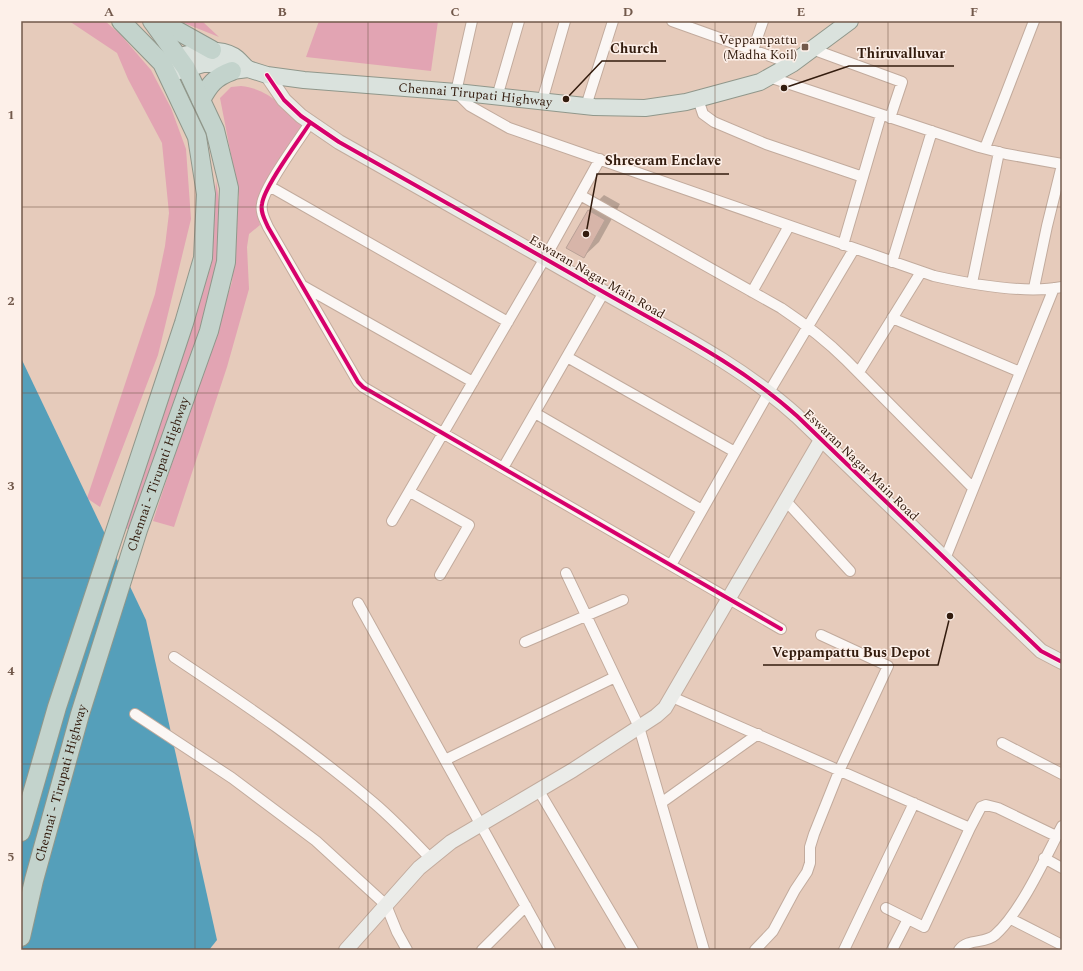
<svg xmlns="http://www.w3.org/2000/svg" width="1083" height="971" font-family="Spectral,serif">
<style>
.green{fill:#e2a4b3}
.water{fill:#559fba}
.shadow{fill:#0003}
.building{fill:#d7b5a9;stroke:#b9a197}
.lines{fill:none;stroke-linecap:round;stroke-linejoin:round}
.street-casing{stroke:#c2ab9d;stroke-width:12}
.secondary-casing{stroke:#c2ab9d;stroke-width:16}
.primary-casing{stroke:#90978b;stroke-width:18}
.highway-casing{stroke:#90978b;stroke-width:20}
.street{stroke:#fbf7f5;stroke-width:10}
.secondary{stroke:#ebece9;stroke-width:14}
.primary{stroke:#dae2dd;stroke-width:16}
.highway{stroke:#c3d3cc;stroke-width:18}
.cycleway-casing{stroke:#fdf0e9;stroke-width:6}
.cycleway{stroke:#d6006c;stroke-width:4}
.grid{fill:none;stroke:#72594b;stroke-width:1;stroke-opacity:0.55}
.poi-dot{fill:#72594b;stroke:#fdf0e9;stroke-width:1.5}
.labels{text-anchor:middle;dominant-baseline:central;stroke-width:3;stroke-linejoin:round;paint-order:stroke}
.poi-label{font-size:13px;fill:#331c0e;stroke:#fdf0e9;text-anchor:end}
.street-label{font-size:13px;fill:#331c0e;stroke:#fdf0e9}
.leader{fill:none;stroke:#331c0e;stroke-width:1.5}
.callout-dot{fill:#331c0e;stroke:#fdf0e9;stroke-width:1.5}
.callout-label{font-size:14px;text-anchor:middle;font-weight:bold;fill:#331c0e;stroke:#fdf0e9;stroke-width:3;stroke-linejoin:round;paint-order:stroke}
.neatline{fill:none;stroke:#72594b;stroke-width:1.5}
.grid-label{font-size:13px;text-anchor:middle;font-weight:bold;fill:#72594b}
</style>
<rect width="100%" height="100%" fill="#e6cbbb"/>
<path class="green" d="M 69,21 L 105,21 L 120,34 L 151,70 L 171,108 L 186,149 L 191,219 L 158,355 L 100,507 L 88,499 L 76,531 L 155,294 L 165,246 L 169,213 L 162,143 L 128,79 L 117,53 Z
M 179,21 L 202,21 L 219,37 Z
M 319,21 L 438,21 L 431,71 L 306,57 Z
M 241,86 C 269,89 283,107 303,124 L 263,187 C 256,203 256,208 260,225 L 249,234 L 247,247 L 249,289 L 227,367 L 174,527 L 153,521 L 232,282 L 239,196 L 220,98 L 231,87 Z
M 216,181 C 230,256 201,331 176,400 C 161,443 145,487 130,530 L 123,527 L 191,330 L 212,262 Z"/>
<path class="water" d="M 21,358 L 146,620 L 217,940 L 209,950 L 21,950 Z"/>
<path class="shadow" d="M 604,195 L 620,204 L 599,242 L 583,257 L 568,248 L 589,210 Z"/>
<path class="building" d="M 588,210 L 605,220 L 584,258 L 566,248 Z"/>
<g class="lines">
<g class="street-casing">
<path id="street" d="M 472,21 L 456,92 L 470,106 L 509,128 L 934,276 C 970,284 1026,294 1062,287
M 672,21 L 792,64
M 812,49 L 902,82 L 890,118
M 753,50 L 763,21
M 769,77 L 979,147 L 1006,154 L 1062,164
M 497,97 L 519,21
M 698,99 L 703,114 L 714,122 L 766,144 L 863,177
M 542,101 L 565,21
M 586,106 L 613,21
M 310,123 C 299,140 264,187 262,204 C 260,212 265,220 268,227 L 358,382 L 363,387 L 781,629
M 985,148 L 1034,21
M 269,186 L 508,322
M 580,195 L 781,308 C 805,324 826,340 846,360 L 973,488
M 843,245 L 881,115
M 892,262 L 932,131
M 972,283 L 999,152
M 303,286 L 473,382
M 1034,288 L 1047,226 L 1062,165
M 752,292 L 789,226
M 892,318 L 1020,372
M 567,357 L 735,452
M 859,372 L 921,272
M 535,413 L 702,510
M 503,468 L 604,292
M 410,492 L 469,525 L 440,575
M 786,501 L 850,571
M 392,521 L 545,258 L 600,159
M 945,559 L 1054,288
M 671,565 L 769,392 L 854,249
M 566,573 L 639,727 L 704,950
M 358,603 L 550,950
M 525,642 L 623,600
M 174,657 C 243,703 311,749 374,803 C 394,820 412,839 430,858
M 672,697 L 970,828
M 135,714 L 232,778 L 316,841 L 386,905 L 397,932 L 407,950
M 1002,743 L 1062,774
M 445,760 L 615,677
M 539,791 L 633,950
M 661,803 L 758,734
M 1044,858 L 1062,868
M 886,908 L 924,927 L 970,828 L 981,807 L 986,805 L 998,808 L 1056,836
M 1011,919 L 1062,945
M 482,950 L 526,906
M 755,950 L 773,931 L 795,890 L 807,872 L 810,863 L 810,847 L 814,834 L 840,769 L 888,666 L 821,635
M 844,950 L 914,803
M 892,950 L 908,919
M 959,950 C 968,938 985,944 995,935 C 1021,912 1045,858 1062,826"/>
</g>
<g class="secondary-casing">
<path id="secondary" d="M 267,75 L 284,100 L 301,116 L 339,142 C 429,193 518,243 607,294 C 672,331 742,366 797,416 L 1041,651 L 1062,662
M 346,950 L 419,868 L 451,842 L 573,770 L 656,716 L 665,708 L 821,440"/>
</g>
<g class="primary-casing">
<g id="primary">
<path d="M 167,61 C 187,53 213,45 234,56 C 239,59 243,65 248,69"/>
<path id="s1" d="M 168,74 L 203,64 L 215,64 L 232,71 L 248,69 L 267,75 L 304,80 L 456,92 L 594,107 L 645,108 L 686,102 L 760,82 L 792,64 L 850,21"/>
</g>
</g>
<g class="highway-casing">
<g id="highway">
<path d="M 160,21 L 212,50"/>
<path d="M 201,100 C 209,85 215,77 232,71"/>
<path d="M 21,832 L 57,707 L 184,323 L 203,258 L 206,194 L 197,137 L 162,63 L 121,21"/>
<path id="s2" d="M 21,937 L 34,880 L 80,714 L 138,530 L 209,331 L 226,262 L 229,188 L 215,130 L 186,68 L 152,21"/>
</g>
</g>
<use href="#street" class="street"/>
<use href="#secondary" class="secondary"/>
<use href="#primary" class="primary"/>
<use href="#highway" class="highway"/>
<g class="cycleway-casing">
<path id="cycleway" d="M 267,75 L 284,100 L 301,116 L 339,142 C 429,193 518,243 607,294 C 672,331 742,366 797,416 L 1041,651 L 1062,662
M 310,123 C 299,140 264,187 262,204 C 260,212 265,220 268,227 L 358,382 L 363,387 L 781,629"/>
</g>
<use href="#cycleway" class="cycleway"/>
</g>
<path class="grid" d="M 195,21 L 195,950M 368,21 L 368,950M 542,21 L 542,950M 715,21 L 715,950M 888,21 L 888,950M 21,207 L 1062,207M 21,393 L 1062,393M 21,578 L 1062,578M 21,764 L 1062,764"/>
<rect class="poi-dot" x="801" y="43" width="8" height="8" rx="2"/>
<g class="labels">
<g class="poi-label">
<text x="797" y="40">Veppampattu<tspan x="797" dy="15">(Madha Koil)</tspan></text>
</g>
<g class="street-label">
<text stroke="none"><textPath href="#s1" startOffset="312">Chennai Tirupati Highway</textPath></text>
<text transform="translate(597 277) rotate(30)">Eswaran Nagar Main Road</text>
<text transform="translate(861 465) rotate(44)">Eswaran Nagar Main Road</text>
<text stroke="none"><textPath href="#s2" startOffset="483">Chennai - Tirupati Highway</textPath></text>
<text stroke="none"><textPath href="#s2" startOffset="159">Chennai - Tirupati Highway</textPath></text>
</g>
</g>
<path class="leader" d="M566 99L602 61H666M784 88L849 66H954M586 234L597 174H729M950 616L938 665H763"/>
<g class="callout-dot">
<circle cx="566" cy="99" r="4"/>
<circle cx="784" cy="88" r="4"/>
<circle cx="586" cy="234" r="4"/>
<circle cx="950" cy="616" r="4"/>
</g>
<g class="callout-label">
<text x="634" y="53">Church</text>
<text x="901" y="58">Thiruvalluvar</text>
<text x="663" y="165">Shreeram Enclave</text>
<text x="851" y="657">Veppampattu Bus Depot</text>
</g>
<rect width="1083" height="971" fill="none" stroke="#fdf0e9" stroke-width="44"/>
<rect x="22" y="22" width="1039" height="927" class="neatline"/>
<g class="grid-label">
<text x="109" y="16">A</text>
<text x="282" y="16">B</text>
<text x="455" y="16">C</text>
<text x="628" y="16">D</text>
<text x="801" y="16">E</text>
<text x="974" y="16">F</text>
<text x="11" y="119">1</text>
<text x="11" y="305">2</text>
<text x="11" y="490">3</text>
<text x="11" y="675">4</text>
<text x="11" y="861">5</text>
</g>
</svg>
